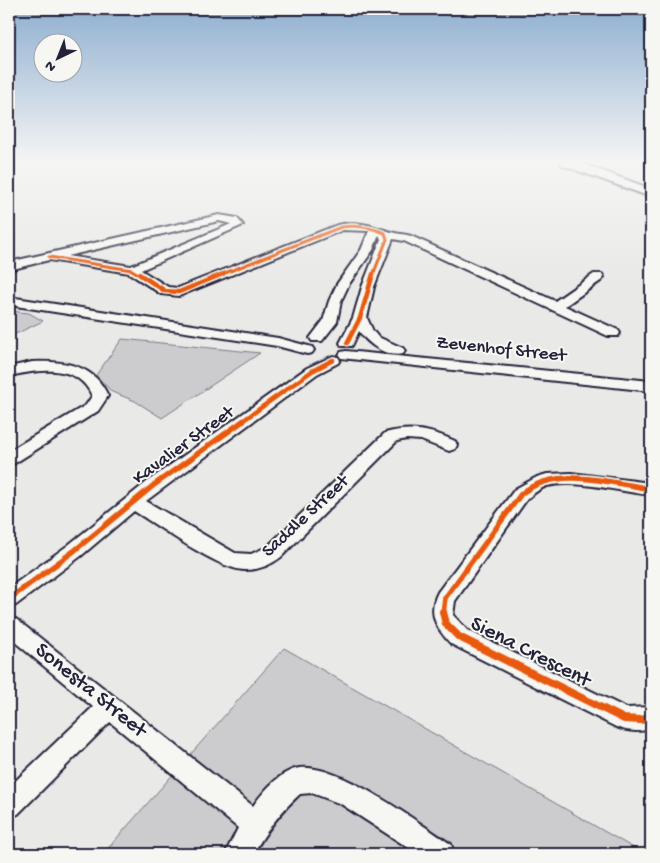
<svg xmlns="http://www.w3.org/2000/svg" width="660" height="863" font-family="'Gochi Hand',sans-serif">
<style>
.green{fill:#ccccce;stroke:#777784}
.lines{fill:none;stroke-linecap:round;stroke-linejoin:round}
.minor-casing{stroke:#22223b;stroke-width:4}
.major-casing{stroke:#22223b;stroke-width:4}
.minor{fill:#f6f6f2;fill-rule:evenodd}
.major{fill:#f6f6f2;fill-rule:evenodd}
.cycleway-far3-casing{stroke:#f6f6f2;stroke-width:5}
.cycleway-far2-casing{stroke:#f6f6f2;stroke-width:7}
.cycleway-far1-casing{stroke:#f6f6f2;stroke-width:9}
.cycleway-casing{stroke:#f6f6f2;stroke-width:11}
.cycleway-far3{stroke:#e8590c;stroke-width:3}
.cycleway-far2{stroke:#e8590c;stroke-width:4.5}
.cycleway-far1{stroke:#e8590c;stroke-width:5.5}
.cycleway{stroke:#e8590c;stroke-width:8}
.labels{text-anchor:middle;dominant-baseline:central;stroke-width:4;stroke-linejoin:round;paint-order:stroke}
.street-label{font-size:19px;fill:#22223b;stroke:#f6f6f2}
.near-street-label{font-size:22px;fill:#22223b;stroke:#f6f6f2}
</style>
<rect width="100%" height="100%" fill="#e9e9e7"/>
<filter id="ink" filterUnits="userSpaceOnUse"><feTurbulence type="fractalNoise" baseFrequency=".02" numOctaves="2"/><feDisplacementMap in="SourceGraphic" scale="10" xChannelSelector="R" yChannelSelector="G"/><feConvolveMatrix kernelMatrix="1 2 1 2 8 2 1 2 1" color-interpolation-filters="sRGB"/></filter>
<g filter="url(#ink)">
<path class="green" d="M 9,311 L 29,313 L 43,321 L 9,337 Z
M 122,339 L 260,353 L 162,418 L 135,401 L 112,392 L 96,375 Z
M 284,648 L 644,854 L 103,854 Z"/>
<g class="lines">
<g class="minor-casing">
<path id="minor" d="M 219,215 L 237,218 L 243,225 L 141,270 L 168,287 L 178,288 L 337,225 C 357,220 374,226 391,232 C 397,234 405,234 411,236 L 555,301 L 594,274 L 602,274 L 604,277 L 602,280 L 565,306 L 618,330 L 620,333 L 618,336 L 608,336 L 404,241 L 393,239 L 374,287 L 367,318 L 373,331 L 378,337 L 403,348 L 405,351 L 403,354 C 387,358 368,344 359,331 L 352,346 L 342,346 L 340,343 L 353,318 L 362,287 L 381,239 L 379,235 L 373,250 L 349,284 L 341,301 L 337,322 L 322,341 L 312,341 L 310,338 L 323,321 L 329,301 L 337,284 L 361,250 L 369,231 L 343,230 L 179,296 L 161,294 L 129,273 L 49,260 L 9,270 L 9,262 ZM 219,221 L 231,224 L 131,266 L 67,256 Z
M 9,297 L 278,338 L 312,347 L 314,350 L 312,353 L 307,354 L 277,346 L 9,305 Z
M 346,351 L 651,381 L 651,391 L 341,358 L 339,355 L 341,352 Z
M 333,356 L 338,357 L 340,360 L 338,363 L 317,374 L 146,501 L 235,553 L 251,554 L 267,547 L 385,433 C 411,426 431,430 455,441 L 457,445 L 455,449 L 449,451 L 421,440 L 407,439 L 397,441 L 281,557 C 271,565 258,570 245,570 C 219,570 159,526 134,511 L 81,556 L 16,605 L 9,607 L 9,588 L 67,546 L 148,481 L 307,368 Z
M 32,362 C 64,361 94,364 108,396 L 98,411 L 15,463 L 9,465 L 9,451 L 86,405 L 92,396 C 78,362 37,370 9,376 L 9,367 Z
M 571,473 L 651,483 L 651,495 C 620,492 578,479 547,486 C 540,488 533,494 527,499 L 455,601 L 453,615 L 467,630 L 626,708 L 651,707 L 651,729 C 639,732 628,732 616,727 L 451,644 C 436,628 427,613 438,592 L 515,489 L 537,477 L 547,474 Z
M 9,616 L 16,619 L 253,806 C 263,792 278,774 295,769 C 333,758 419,824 451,844 L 454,854 L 418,854 L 341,804 L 312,793 L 300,794 C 280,812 266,831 253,854 L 225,854 L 238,828 L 110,722 L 18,814 L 9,818 L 9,787 L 93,707 L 9,637 Z"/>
</g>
<g class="major-casing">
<path id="major" d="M 560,162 L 578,162 L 651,189 L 651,197 L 562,165 Z"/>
</g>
<use href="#minor" class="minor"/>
<use href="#major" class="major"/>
<g class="cycleway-far3-casing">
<path id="cycleway-far3" d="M 49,257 L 132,270 L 140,275
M 220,275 L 341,227 C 356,225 371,227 385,233 L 387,239 L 373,275"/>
</g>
<g class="cycleway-far2-casing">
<path id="cycleway-far2" d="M 139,274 L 165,291 L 179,292 L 223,274
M 347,343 L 360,318 L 373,274
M 241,422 L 312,371 L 333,360"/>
</g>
<g class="cycleway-far1-casing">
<path id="cycleway-far1" d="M 9,599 L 74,551 L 154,485 L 243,421
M 443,614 L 445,598 L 521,494 C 556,465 611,483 651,489"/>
</g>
<g class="cycleway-casing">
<path id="cycleway" d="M 443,612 L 446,624 L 459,637 L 624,719 L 640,720 L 651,718"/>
</g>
<use href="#cycleway-far3" class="cycleway-far3"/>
<use href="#cycleway-far2" class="cycleway-far2"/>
<use href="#cycleway-far1" class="cycleway-far1"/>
<use href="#cycleway" class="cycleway"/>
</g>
</g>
<linearGradient id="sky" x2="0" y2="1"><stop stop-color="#8daed0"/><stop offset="0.57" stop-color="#f5f5f4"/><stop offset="1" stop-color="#f5f5f4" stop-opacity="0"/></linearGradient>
<rect width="660" height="283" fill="url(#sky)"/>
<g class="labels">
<g class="street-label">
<text transform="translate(501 350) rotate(6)">Zevenhof Street</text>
<text transform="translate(184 446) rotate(-36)">Kavalier Street</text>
<text transform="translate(306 517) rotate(-43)">Saddle Street</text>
</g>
<g class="near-street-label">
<text transform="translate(530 653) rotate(27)">Siena Crescent</text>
<text transform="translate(90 691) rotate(39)">Sonesta Street</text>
</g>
</g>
<rect width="660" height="863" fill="none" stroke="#f6f6f2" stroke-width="30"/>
<rect x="15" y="15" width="630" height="833" fill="none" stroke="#22223b" stroke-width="2" filter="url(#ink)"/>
<g transform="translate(58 58) rotate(223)"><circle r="24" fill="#f6f6f2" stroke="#a1a1a9"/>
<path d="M0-4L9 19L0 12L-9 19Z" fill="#22223b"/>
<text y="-8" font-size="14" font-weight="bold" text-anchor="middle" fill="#22223b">N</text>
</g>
</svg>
